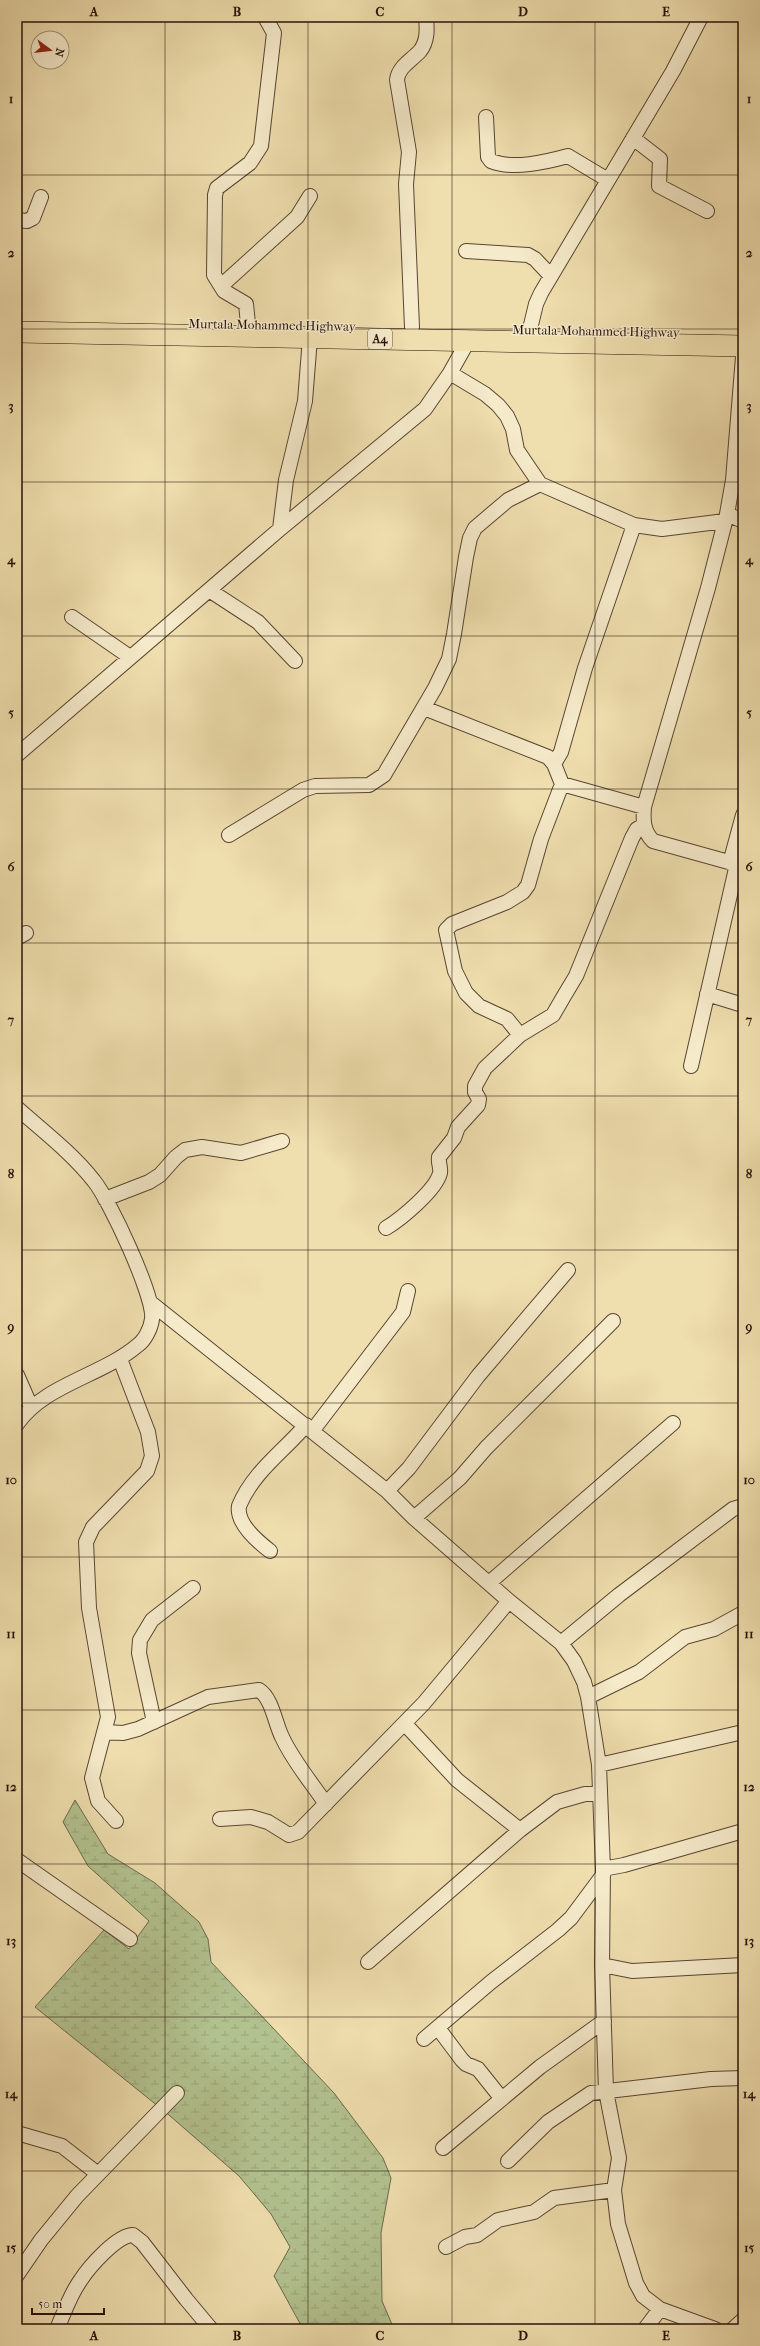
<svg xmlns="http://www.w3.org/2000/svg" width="760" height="2346" font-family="'IM FELL French Canon',serif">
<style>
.wetland{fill:url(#wetland-marsh);stroke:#6c6a4c}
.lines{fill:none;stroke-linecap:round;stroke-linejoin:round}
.minor-casing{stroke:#594532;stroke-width:16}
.highway-casing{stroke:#271209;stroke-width:22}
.minor{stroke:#f5eaca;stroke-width:14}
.highway{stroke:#efdeae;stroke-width:21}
.grid{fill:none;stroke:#271209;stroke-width:1;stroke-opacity:0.55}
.labels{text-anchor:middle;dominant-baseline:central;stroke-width:3;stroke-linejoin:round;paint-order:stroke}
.shield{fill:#f5eaca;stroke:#655343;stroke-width:1}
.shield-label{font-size:12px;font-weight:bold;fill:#271209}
.street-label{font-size:13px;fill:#271209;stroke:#f5eaca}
.neatline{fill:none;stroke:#271209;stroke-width:1.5}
.grid-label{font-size:13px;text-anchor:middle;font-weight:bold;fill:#271209}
</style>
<defs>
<pattern id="wetland-marsh" width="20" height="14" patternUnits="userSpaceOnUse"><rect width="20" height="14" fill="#b2c28f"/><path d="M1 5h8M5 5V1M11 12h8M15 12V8" fill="none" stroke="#99a67a"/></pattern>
</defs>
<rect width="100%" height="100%" fill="#efdeae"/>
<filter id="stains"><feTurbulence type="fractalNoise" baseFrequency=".005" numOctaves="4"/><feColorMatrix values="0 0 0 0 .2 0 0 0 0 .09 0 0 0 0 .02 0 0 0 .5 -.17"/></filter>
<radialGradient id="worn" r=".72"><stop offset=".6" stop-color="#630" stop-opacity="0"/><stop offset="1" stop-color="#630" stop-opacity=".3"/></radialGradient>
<path class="wetland" d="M 75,1800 L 108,1854 L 155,1883 L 199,1922 L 208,1939 L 211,1962 L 334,2093 L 383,2158 L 391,2178 L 381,2233 L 382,2301 L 394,2329 L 303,2329 L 274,2276 L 290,2247 L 271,2214 L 239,2176 L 169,2115 L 35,2007 L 104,1930 L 129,1949 L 149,1921 L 88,1866 L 63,1822 Z"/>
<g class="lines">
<g class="minor-casing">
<path id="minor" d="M 486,117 L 488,157 L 491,161 C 513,170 546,162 568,156 L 608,180
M 633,138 L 660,159 L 659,186 L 707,211
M 17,220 L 27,221 L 33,218 L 41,197
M 466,251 L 528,255 L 535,259 L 551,276
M 221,286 L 297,217 L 310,196
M 248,324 L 246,304 L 224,291 L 214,275 L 215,195 L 217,188 L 250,163 L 261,146 L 274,33 L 265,17
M 412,327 L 406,184 L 409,152 L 397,80 C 398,67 412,60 420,51 C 428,41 427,28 426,17
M 530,329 L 536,304 L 541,293 L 673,71 L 701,17
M 743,357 L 733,480 L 727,514 L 708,588 L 644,807 C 643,820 643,831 653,841 L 743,866
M 450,373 L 485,394 L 498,405 L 507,416 L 513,429 L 517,450 L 540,484 L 634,525 L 662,529 L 725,521
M 727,514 L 743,521
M 280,529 L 286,480 L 305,401 L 310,338
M 209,590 L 258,622 L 295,661
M 72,617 L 130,657
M 424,708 L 548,757 L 554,764 L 562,784 L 541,839 L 528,885 L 523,892 L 507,902 L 452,924 L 446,930 L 455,971 L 466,993 L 479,1006 L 507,1019 L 520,1035
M 17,755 L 280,529 L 425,409 L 450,373 L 468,341
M 554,764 L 561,752 L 585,668 L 634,525
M 562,784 L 644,807
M 229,835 L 303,790 L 315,786 L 369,785 L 384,775 L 435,688 L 449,659 L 454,634 L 466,557 L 470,538 L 475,528 L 508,500 L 540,484
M 730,863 L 743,815
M 17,938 L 26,933
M 707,994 L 743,1005
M 691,1066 L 737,864
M 17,1108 C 43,1131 72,1153 94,1181 C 109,1199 155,1297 152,1319 C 151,1328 145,1340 138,1345 C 102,1376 45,1384 17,1424
M 105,1199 L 149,1182 L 160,1175 L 176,1157 L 185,1150 L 202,1147 L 241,1153 L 282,1141
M 386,1228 C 401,1219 436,1190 440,1173 C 441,1167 438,1163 439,1157 L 454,1138 L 458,1127 L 478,1105 L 479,1099 L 475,1092 L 475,1086 L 485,1068 L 520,1035 L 553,1015 L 564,996 L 576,976 L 632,838 L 637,829 L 644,825
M 151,1303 L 387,1491 L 414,1518 L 509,1601 L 561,1643 L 574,1661 L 584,1682 L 588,1697 L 599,1765 L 603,1869 L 602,1965 L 606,2091 L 619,2158 L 614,2190 L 618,2224 L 636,2283 L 643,2296 L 660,2309 L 715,2329
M 17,1375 L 31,1407
M 313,1430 L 403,1312 L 408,1291
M 387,1491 L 409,1468 L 478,1376 L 568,1270
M 414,1518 L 460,1478 L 486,1448 L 613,1321
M 270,1551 C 257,1541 236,1523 239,1506 C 253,1472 283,1452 306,1425
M 489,1583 L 673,1423
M 561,1643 L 619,1595 L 733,1509 L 743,1506
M 588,1697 L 639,1672 L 685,1637 L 714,1629 L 743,1613
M 154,1722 L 139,1653 L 140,1640 L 152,1620 L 193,1588
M 405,1724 L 457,1780 L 520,1830
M 105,1732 L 123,1733 L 138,1729 L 208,1697 L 259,1690 C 272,1698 275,1723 282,1737 C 293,1761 311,1782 326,1804
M 599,1765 L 743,1732
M 220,1819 L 251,1817 L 268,1822 L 289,1835 L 298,1832 L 424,1703 L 509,1601
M 116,1821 L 98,1801 L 92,1778 L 108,1717 L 89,1608 L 86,1542 L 93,1527 L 147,1471 L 152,1456 L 148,1432 L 120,1359
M 17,1860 L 130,1939
M 603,1869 L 624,1865 L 743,1831
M 368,1962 L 520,1830 L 557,1802 L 585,1794 L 600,1794
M 602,1965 L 632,1971 L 743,1965
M 438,2028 L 462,2060 L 466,2064 L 478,2069 L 502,2099
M 424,2039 L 491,1982 L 558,1930 L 571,1918 L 603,1875
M 17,2133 L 62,2146 L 98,2174
M 443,2148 L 540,2067 L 604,2021
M 508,2161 L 548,2122 L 591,2093 L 711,2079 L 743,2078
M 446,2247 L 465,2237 L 477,2235 L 498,2220 L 534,2212 L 554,2198 L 614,2190
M 17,2275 L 41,2240 L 77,2196 L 177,2093
M 57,2329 C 64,2313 70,2295 80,2281 C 89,2267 117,2235 133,2235 L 142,2242 L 186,2299 L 211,2329
M 645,2329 L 660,2309
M 733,2329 L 743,2320"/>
</g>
<g class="highway-casing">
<path id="highway" d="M 17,332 L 743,346"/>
</g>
<use href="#minor" class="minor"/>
<use href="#highway" class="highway"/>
</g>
<path class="grid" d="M 165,17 L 165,2329M 308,17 L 308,2329M 452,17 L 452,2329M 595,17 L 595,2329M 17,175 L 743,175M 17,329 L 743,329M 17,482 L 743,482M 17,636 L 743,636M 17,789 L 743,789M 17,943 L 743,943M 17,1096 L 743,1096M 17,1250 L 743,1250M 17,1403 L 743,1403M 17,1557 L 743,1557M 17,1710 L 743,1710M 17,1864 L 743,1864M 17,2017 L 743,2017M 17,2171 L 743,2171"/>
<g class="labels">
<rect class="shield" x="368" y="329" width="24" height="20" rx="3"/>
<g class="shield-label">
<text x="380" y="339">A4</text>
</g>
<g class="street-label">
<text transform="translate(272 325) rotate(1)">Murtala Mohammed Highway</text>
<text transform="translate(596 331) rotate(1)">Murtala Mohammed Highway</text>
</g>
</g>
<rect width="760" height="2346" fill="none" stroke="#efdeae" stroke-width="44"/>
<g transform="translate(50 50) rotate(105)"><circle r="19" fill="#f5eaca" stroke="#a3947d"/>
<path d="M0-3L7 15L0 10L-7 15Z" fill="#8f2418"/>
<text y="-6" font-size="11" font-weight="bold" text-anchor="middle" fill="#271209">N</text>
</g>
<path d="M32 2308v6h72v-6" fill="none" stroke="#271209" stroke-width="2"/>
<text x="38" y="2308" font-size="12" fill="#271209" stroke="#f5eaca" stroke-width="3" paint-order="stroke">50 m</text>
<rect x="22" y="22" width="716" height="2302" class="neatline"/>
<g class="grid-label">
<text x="94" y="16">A</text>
<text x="237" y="16">B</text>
<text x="380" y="16">C</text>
<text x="523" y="16">D</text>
<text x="666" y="16">E</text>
<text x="11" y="103">1</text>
<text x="749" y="103">1</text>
<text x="11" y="257">2</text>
<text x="749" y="257">2</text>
<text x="11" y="410">3</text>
<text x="749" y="410">3</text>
<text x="11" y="564">4</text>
<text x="749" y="564">4</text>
<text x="11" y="717">5</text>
<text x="749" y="717">5</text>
<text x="11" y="871">6</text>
<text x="749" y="871">6</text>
<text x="11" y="1024">7</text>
<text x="749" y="1024">7</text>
<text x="11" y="1178">8</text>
<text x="749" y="1178">8</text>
<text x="11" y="1331">9</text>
<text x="749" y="1331">9</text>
<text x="11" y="1484">10</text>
<text x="749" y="1484">10</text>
<text x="11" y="1638">11</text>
<text x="749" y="1638">11</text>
<text x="11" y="1791">12</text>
<text x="749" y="1791">12</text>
<text x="11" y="1945">13</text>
<text x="749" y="1945">13</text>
<text x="11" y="2098">14</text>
<text x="749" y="2098">14</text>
<text x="11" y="2252">15</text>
<text x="749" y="2252">15</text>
<text x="94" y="2340">A</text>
<text x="237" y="2340">B</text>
<text x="380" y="2340">C</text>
<text x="523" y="2340">D</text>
<text x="666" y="2340">E</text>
</g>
<rect width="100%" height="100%" filter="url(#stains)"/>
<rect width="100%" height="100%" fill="url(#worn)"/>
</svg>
